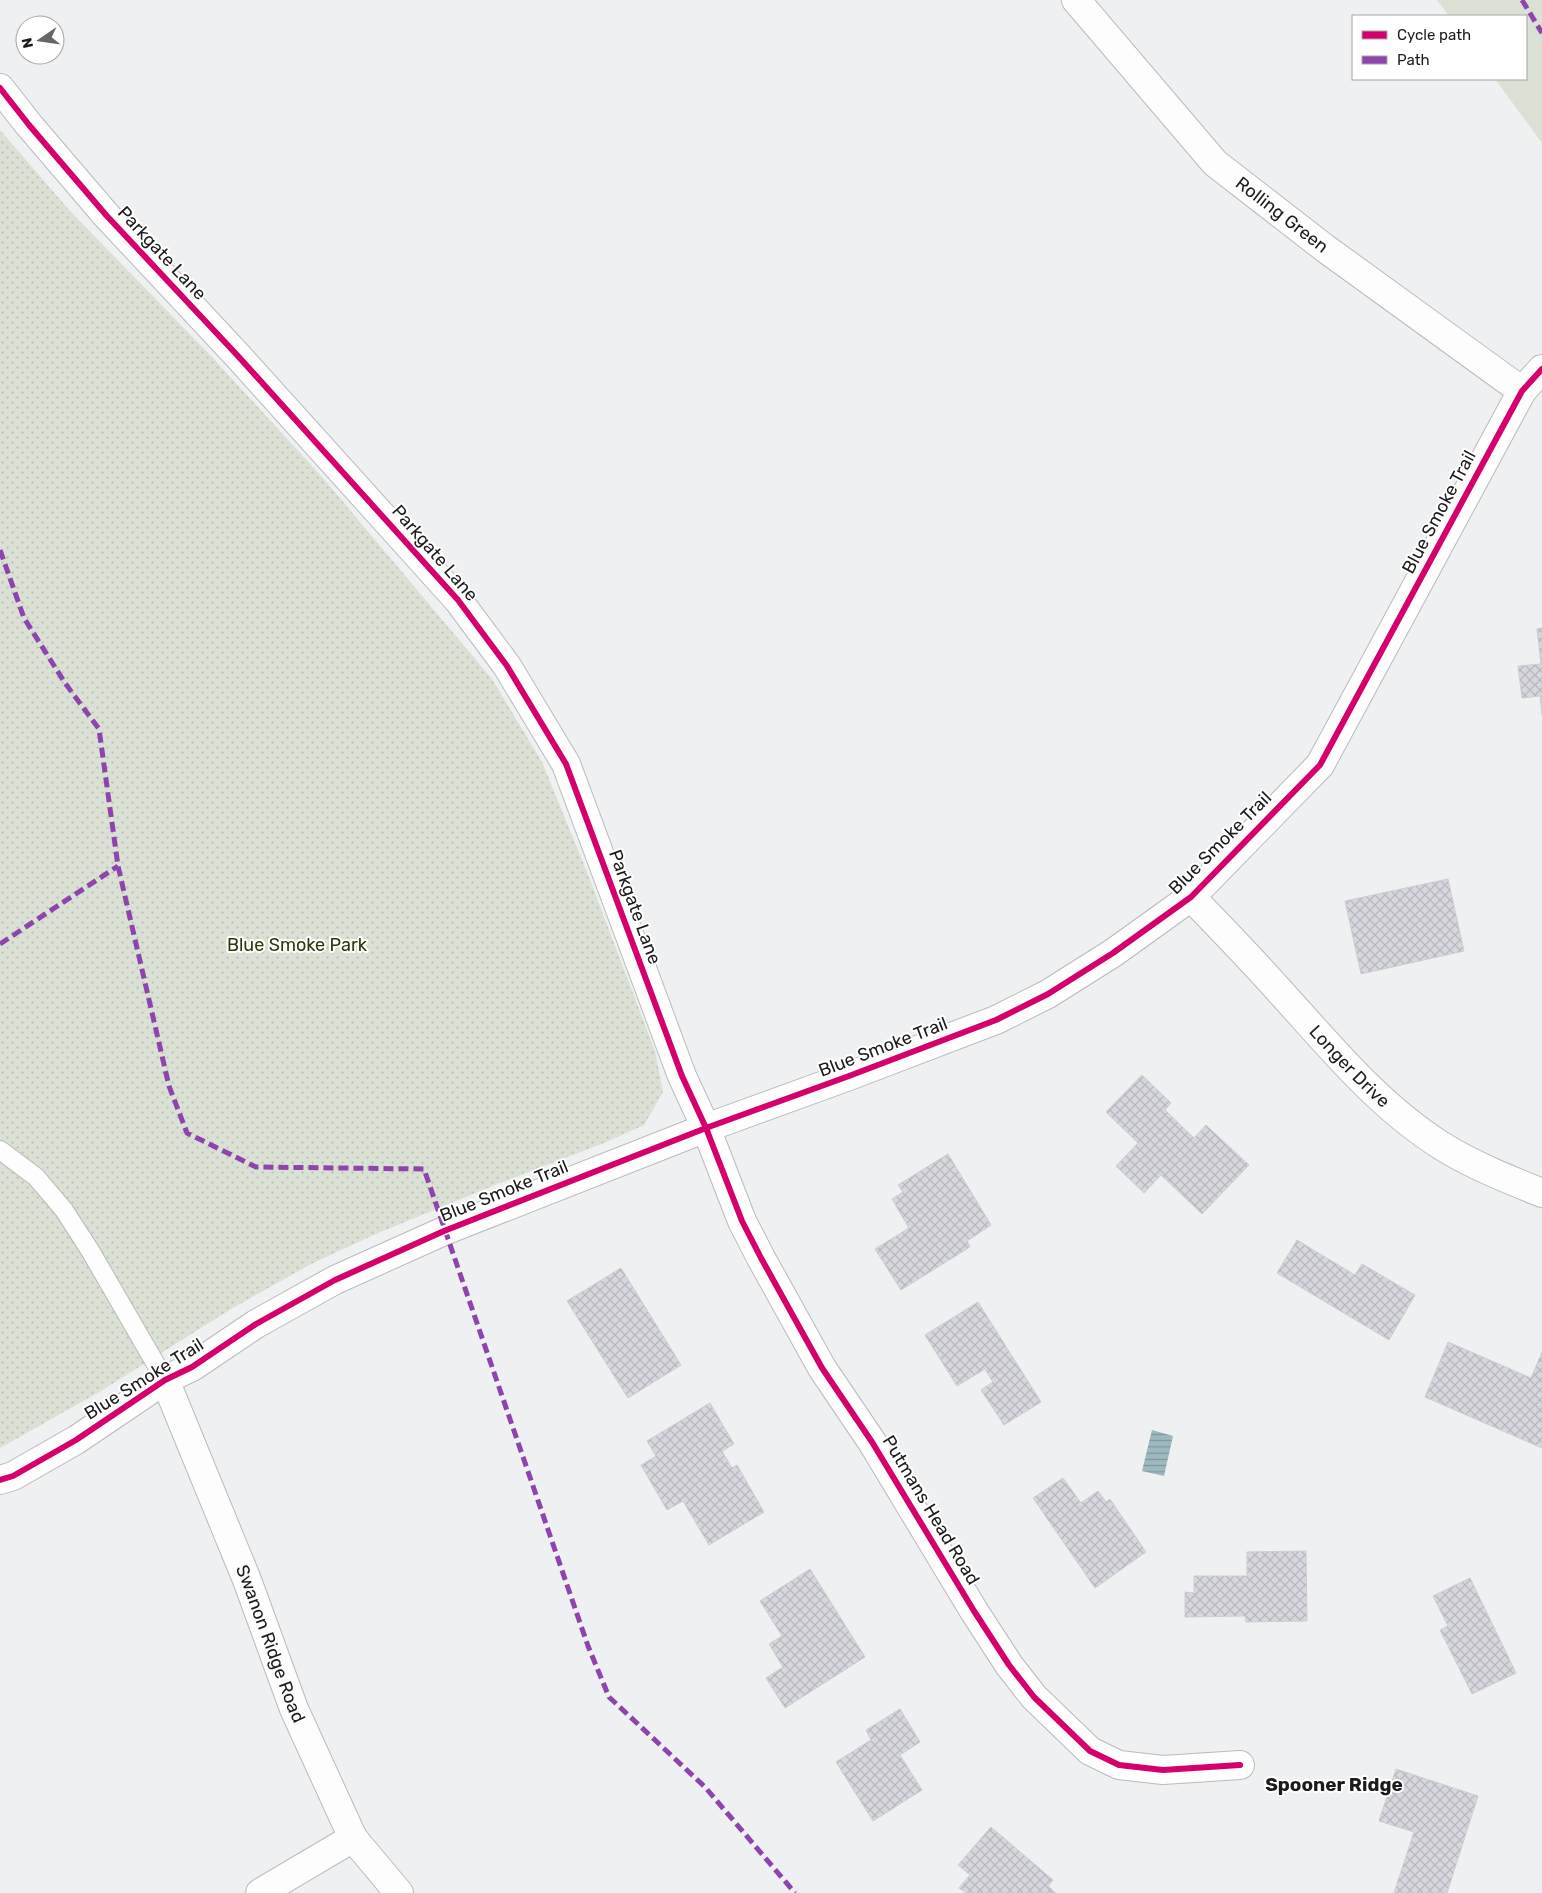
<svg xmlns="http://www.w3.org/2000/svg" width="1542" height="1893" font-family="Rubik,sans-serif">
<style>
.grass{fill:#dae0d4}
.park{fill:url(#park-dots)}
.water{fill:url(#water-rules)}
.building{fill:url(#building-cross-hatch);stroke:#ceced0}
.lines{fill:none;stroke-linecap:round;stroke-linejoin:round}
.service-casing{stroke:#b9babb;stroke-width:20}
.minor-casing{stroke:#b9babb;stroke-width:30}
.service{stroke:#fdfdfd;stroke-width:18}
.minor{stroke:#fdfdfd;stroke-width:28}
.quiet{stroke:#8e44ad;stroke-width:5;stroke-dasharray:10 5;stroke-linecap:butt}
.cycleway-casing{stroke:#fff;stroke-width:9}
.cycleway{stroke:#d6006c;stroke-width:6}
.labels{text-anchor:middle;dominant-baseline:central;stroke-width:4;stroke-linejoin:round;paint-order:stroke}
.street-label{font-size:18px;fill:#1b1b1c;stroke:#fff}
.park-label{font-size:18px;fill:#2a3908;stroke:#fff}
.neighbourhood-label{font-size:19px;font-weight:bold;fill:#1b1b1c;stroke:#fff}
</style>
<defs>
<pattern id="park-dots" width="8" height="8" patternUnits="userSpaceOnUse" patternTransform="scale(1.25)"><rect width="8" height="8" fill="#dae0d4"/><path d="M2 2h.1M6 6h.1" fill="none" stroke="#bac0b5" stroke-width="1.8" stroke-linecap="round"/></pattern>
<pattern id="water-rules" width="6" height="5" patternUnits="userSpaceOnUse" patternTransform="scale(1.25)"><rect width="6" height="5" fill="#9eb8c0"/><path d="M0 2.5h6" fill="none" stroke="#80959b"/></pattern>
<pattern id="building-cross-hatch" width="8" height="8" patternUnits="userSpaceOnUse" patternTransform="scale(1.25)"><rect width="8" height="8" fill="#d6d6dd"/><path d="M0 0l8 8M0 8l8-8" fill="none" stroke="#b7b7bd"/></pattern>
</defs>
<rect width="100%" height="100%" fill="#eff0f2"/>
<path class="grass" d="M 1437,0 L 1542,0 L 1542,143 L 1495,79 L 1526,79 L 1526,16 L 1449,16 Z"/>
<path class="park" d="M 0,130 L 70,211 L 212,357 L 323,478 L 492,679 L 542,762 L 587,872 L 655,1051 L 663,1092 L 644,1125 L 604,1143 L 500,1183 L 378,1233 L 311,1264 L 231,1309 L 101,1391 L 0,1448 Z"/>
<path class="water" d="M 1152,1430 L 1173,1436 L 1164,1476 L 1142,1471 Z"/>
<path class="building" d="M 1542,628 L 1542,715 L 1540,696 L 1522,698 L 1518,666 L 1541,664 L 1537,629 Z
M 1448,879 L 1464,951 L 1361,974 L 1345,901 Z
M 1142,1075 L 1171,1103 L 1165,1110 L 1194,1138 L 1206,1125 L 1249,1165 L 1202,1214 L 1161,1175 L 1144,1193 L 1116,1166 L 1138,1143 L 1106,1112 Z
M 948,1154 L 991,1225 L 967,1241 L 970,1247 L 901,1290 L 875,1249 L 909,1228 L 892,1199 L 903,1192 L 898,1185 Z
M 1297,1240 L 1355,1275 L 1362,1264 L 1415,1295 L 1389,1340 L 1277,1273 Z
M 621,1268 L 681,1365 L 628,1398 L 567,1301 Z
M 978,1302 L 1041,1402 L 1004,1425 L 981,1390 L 993,1382 L 985,1369 L 957,1386 L 925,1335 Z
M 1448,1342 L 1531,1378 L 1542,1352 L 1542,1448 L 1425,1397 Z
M 710,1403 L 734,1444 L 722,1451 L 732,1468 L 737,1465 L 764,1512 L 709,1545 L 683,1501 L 667,1510 L 641,1465 L 656,1456 L 647,1441 Z
M 1063,1478 L 1081,1503 L 1098,1491 L 1106,1502 L 1110,1499 L 1146,1552 L 1095,1588 L 1033,1498 Z
M 1306,1551 L 1307,1621 L 1246,1622 L 1245,1616 L 1185,1617 L 1185,1592 L 1194,1593 L 1194,1576 L 1247,1576 L 1247,1552 Z
M 810,1569 L 865,1657 L 785,1708 L 766,1678 L 783,1667 L 769,1644 L 782,1636 L 760,1601 Z
M 1470,1578 L 1516,1673 L 1472,1694 L 1440,1630 L 1448,1626 L 1433,1596 Z
M 900,1709 L 920,1742 L 900,1755 L 922,1790 L 873,1821 L 836,1762 L 871,1740 L 866,1730 Z
M 1396,1769 L 1478,1796 L 1447,1893 L 1394,1893 L 1414,1832 L 1379,1821 Z
M 991,1827 L 1053,1880 L 1048,1886 L 1056,1893 L 966,1893 L 959,1888 L 970,1875 L 958,1865 Z"/>
<g class="lines">
<g class="service-casing">
<path id="service" d="M 0,1150 L 36,1177 L 64,1210 L 91,1252 L 165,1380"/>
</g>
<g class="minor-casing">
<g id="minor">
<path id="s1" d="M 1076,0 L 1215,163 L 1326,249 L 1522,391"/>
<path d="M 0,88 L 29,125 L 106,215 L 237,355 L 458,600 L 507,666 L 566,764 L 682,1076 L 706,1128 L 742,1221 L 761,1258 L 822,1368 L 872,1442 L 974,1611 L 1009,1665 L 1034,1697 L 1090,1751 L 1119,1765 L 1163,1770 L 1240,1765"/>
<path id="s2" d="M 1191,897 C 1223,930 1255,963 1285,997 C 1333,1050 1381,1108 1442,1146 C 1472,1165 1510,1180 1542,1193"/>
<path id="s3" d="M 165,1380 L 247,1580 L 294,1709 L 353,1838 L 399,1893"/>
<path d="M 0,1480 L 13,1476 L 76,1440 L 165,1380 L 192,1367 L 256,1324 L 335,1280 L 444,1231 L 706,1128 L 849,1076 L 996,1020 L 1048,994 L 1113,953 L 1191,897 L 1320,765 L 1522,391 L 1542,369"/>
<path d="M 260,1893 L 353,1838"/>
</g>
</g>
<use href="#service" class="service"/>
<use href="#minor" class="minor"/>
<path class="quiet" d="M 1522,0 L 1542,33
M 0,550 L 24,618 L 65,683 L 99,729 L 118,866 L 169,1086 L 187,1133 L 256,1167 L 424,1169 L 588,1646 L 609,1697 L 705,1787 L 795,1893
M 0,944 L 118,866"/>
<g class="cycleway-casing">
<path id="cycleway" d="M 0,88 L 29,125 L 106,215 L 237,355 L 458,600 L 507,666 L 566,764 L 682,1076 L 706,1128 L 742,1221 L 761,1258 L 822,1368 L 872,1442 L 974,1611 L 1009,1665 L 1034,1697 L 1090,1751 L 1119,1765 L 1163,1770 L 1240,1765
M 0,1480 L 13,1476 L 76,1440 L 165,1380 L 192,1367 L 256,1324 L 335,1280 L 444,1231 L 706,1128 L 849,1076 L 996,1020 L 1048,994 L 1113,953 L 1191,897 L 1320,765 L 1522,391 L 1542,369"/>
</g>
<use href="#cycleway" class="cycleway"/>
</g>
<g class="labels">
<g class="street-label">
<text stroke="none"><textPath href="#s1" startOffset="299">Rolling Green</textPath></text>
<text transform="translate(162 253) rotate(47)">Parkgate Lane</text>
<text transform="translate(1439 512) rotate(-62)">Blue Smoke Trail</text>
<text transform="translate(435 553) rotate(49)">Parkgate Lane</text>
<text transform="translate(1220 843) rotate(-45)">Blue Smoke Trail</text>
<text transform="translate(635 907) rotate(70)">Parkgate Lane</text>
<text transform="translate(883 1047) rotate(-21)">Blue Smoke Trail</text>
<text stroke="none"><textPath href="#s2" startOffset="232">Longer Drive</textPath></text>
<text transform="translate(504 1191) rotate(-22)">Blue Smoke Trail</text>
<text transform="translate(144 1379) rotate(-32)">Blue Smoke Trail</text>
<text transform="translate(931 1510) rotate(59)">Putmans Head Road</text>
<text stroke="none"><textPath href="#s3" startOffset="284">Swanon Ridge Road</textPath></text>
</g>
<g class="park-label">
<text x="297" y="945">Blue Smoke Park</text>
</g>
<g class="neighbourhood-label">
<text x="1334" y="1784">Spooner Ridge</text>
</g>
</g>
<rect x="1352" y="15" width="175" height="65" fill="#ffffff" stroke="#a4a4a4"/>
<rect x="1362" y="31" width="25" height="8" fill="#d6006c" stroke="#a4a4a4"/>
<text x="1397" y="40" font-size="15" fill="#1b1b1c">Cycle path</text>
<rect x="1362" y="56" width="25" height="8" fill="#8e44ad" stroke="#a4a4a4"/>
<text x="1397" y="65" font-size="15" fill="#1b1b1c">Path</text>
<g transform="translate(40 40) rotate(257)"><circle r="24" fill="#ffffff" stroke="#a4a4a4"/>
<path d="M0-4L9 19L0 12L-9 19Z" fill="#656667"/>
<text y="-8" font-size="14" font-weight="bold" text-anchor="middle" fill="#1b1b1c">N</text>
</g>
</svg>
